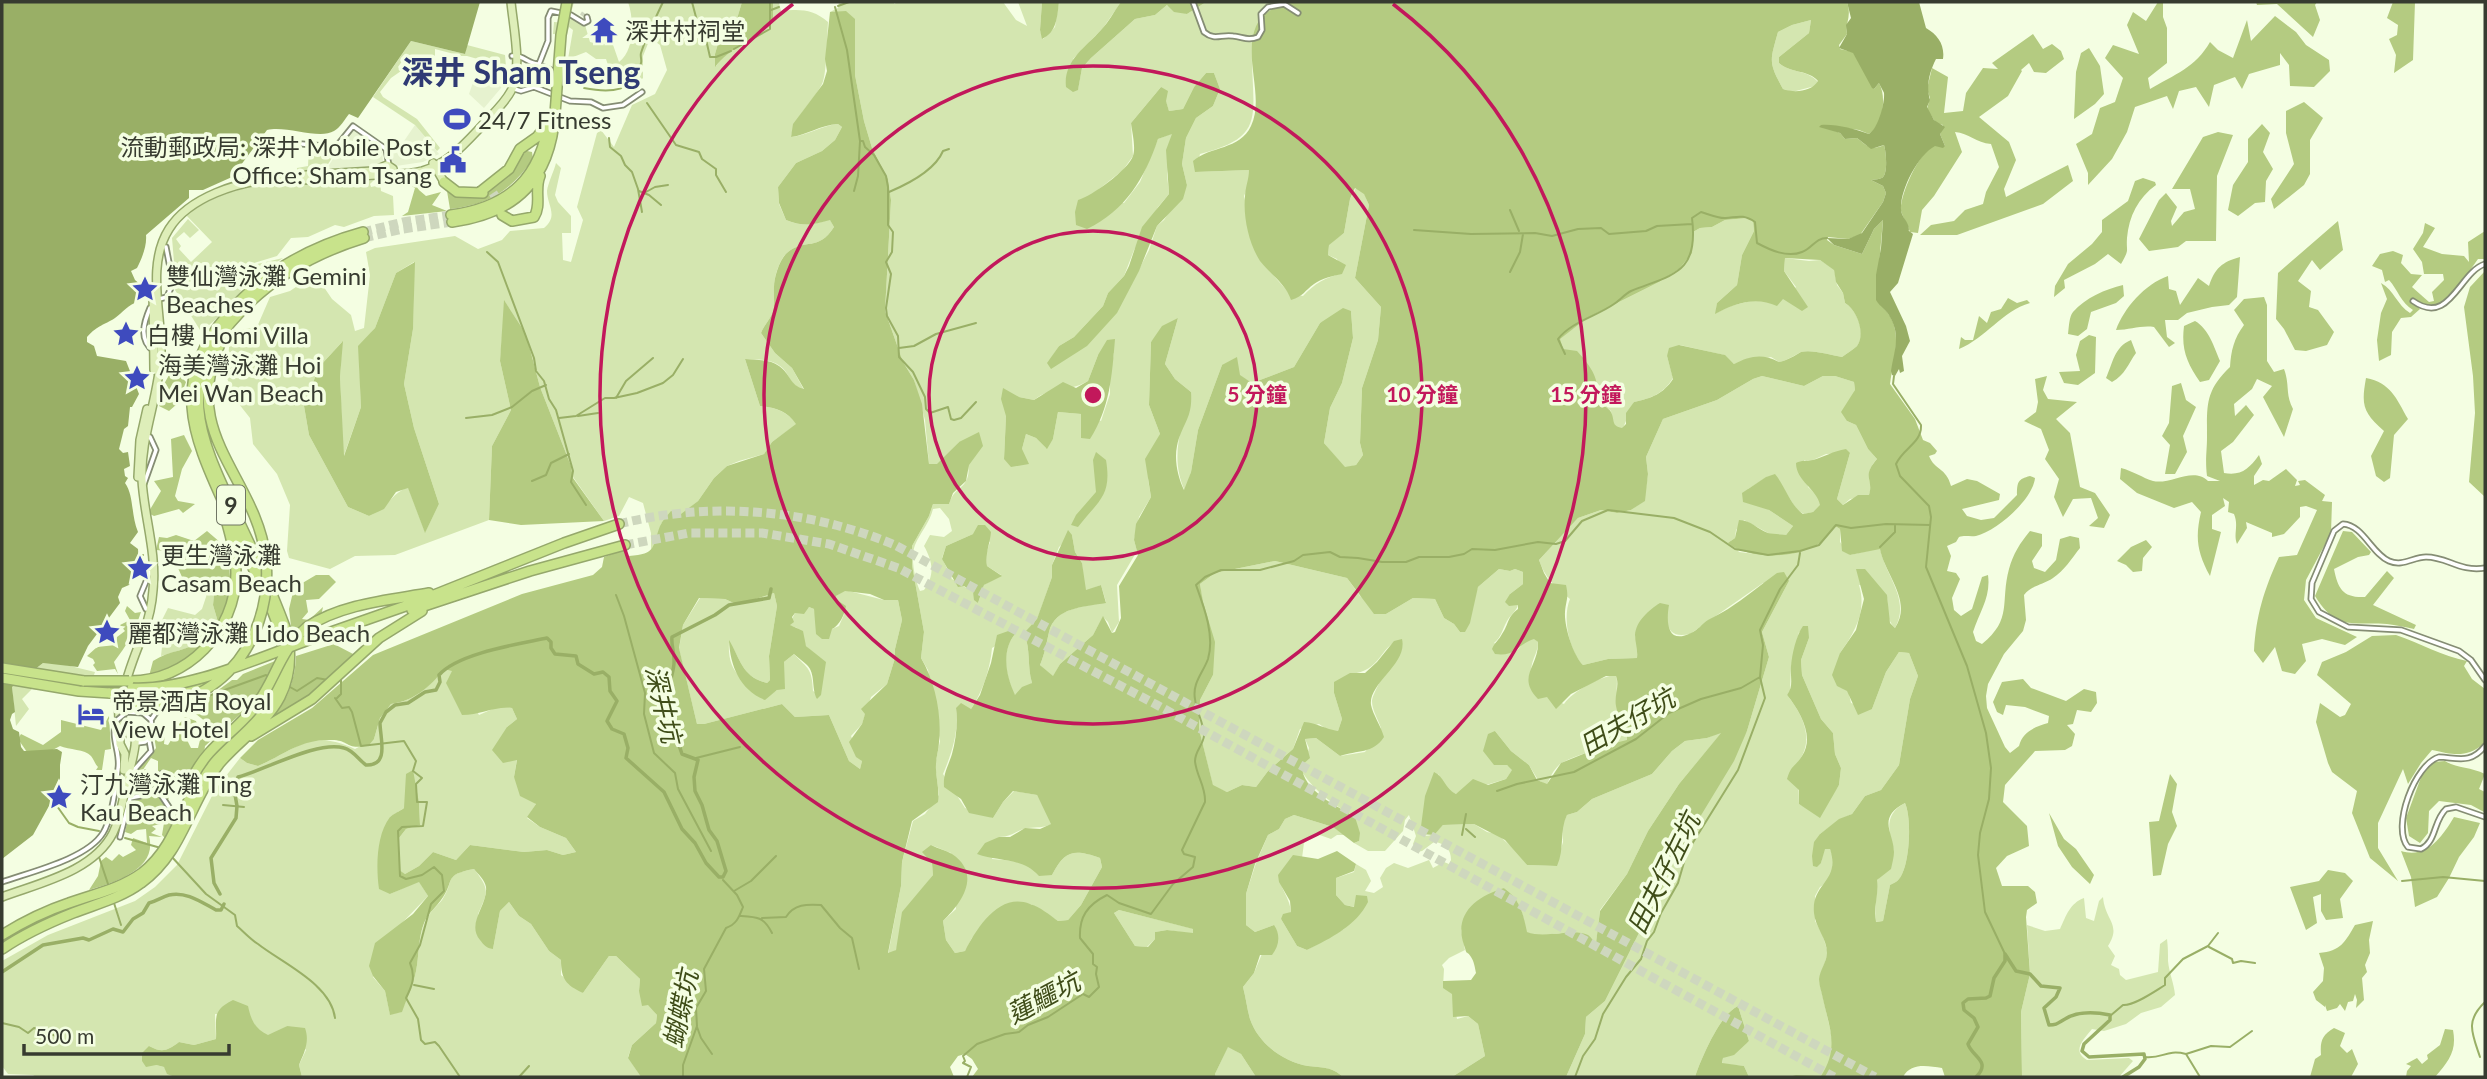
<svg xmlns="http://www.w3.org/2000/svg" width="2487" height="1079" font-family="Lato,'Noto Sans TC',sans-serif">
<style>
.built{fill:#e6f2cf}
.green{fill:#d4e6b0;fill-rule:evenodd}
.forest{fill:#b4cb81;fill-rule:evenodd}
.water{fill:#99af66}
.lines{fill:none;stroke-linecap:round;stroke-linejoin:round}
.stream{stroke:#99af66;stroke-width:2}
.canal{stroke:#99af66;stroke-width:3.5}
.street-tunnel{stroke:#ced7be;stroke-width:3.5;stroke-dasharray:3.5 2;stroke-linecap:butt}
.highway-tunnel{stroke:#ced7be;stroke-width:9;stroke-dasharray:9 4.5;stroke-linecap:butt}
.street-casing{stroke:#858d74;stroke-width:7}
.primary-casing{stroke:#95a86b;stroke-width:10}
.highway-casing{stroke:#95a86b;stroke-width:12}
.street{stroke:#fff;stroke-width:3.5}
.primary{stroke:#deeeb9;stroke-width:7}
.highway{stroke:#c8e38b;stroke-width:9}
.street-bridge-casing{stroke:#858d74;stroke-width:7;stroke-linecap:butt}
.highway-bridge-casing{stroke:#95a86b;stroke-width:12;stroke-linecap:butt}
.street-bridge{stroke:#fff;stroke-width:3.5}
.highway-bridge{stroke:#c8e38b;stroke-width:9}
.ring{fill:none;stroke:#c2185b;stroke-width:3.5}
.labels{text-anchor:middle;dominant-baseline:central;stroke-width:7;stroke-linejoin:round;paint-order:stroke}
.shield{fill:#f4fee2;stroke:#707665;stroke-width:2}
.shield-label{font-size:23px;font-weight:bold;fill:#373b30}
.poi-label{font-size:24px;fill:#373b30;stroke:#f4fee2;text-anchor:start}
.water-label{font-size:26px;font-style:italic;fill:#3f4d18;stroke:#f4fee2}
.district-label{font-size:32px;font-weight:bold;fill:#2f3a74;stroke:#f4fee2}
.centre{fill:#c2185b;stroke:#f4fee2;stroke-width:3.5}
.ring-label{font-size:21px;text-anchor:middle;font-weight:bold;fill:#c2185b;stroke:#f4fee2;stroke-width:7;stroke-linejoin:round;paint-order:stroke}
</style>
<rect width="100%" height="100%" fill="#f4fee2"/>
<path class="built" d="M 481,60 L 506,67 L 507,74 L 501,88 L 484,108 L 469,94 Z
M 415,125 L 439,154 L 423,162 L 396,166 L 392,164 L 387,147 L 402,144 Z
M 352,129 L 382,150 L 383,162 L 376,168 L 324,173 Z"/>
<path class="green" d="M 571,2 L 574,2 L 570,17 L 585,25 L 590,42 L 601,45 L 612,42 L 619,62 C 635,50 634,19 628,2 L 742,2 L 733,32 L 719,40 L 715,54 L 716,66 C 724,55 734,47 746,40 C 757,33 764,31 773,21 L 773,2 L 787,2 L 779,3 L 781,11 C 800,9 813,9 828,22 C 827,35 827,75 822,84 C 812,103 796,114 791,137 C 806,136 820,126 838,124 L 842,127 L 835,140 L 822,151 L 796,163 L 778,187 L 779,204 L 786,220 C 803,227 814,225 830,219 L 834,227 C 818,252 805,238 788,252 C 780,258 774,276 774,287 C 773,296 776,304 772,314 C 769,321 764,325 761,333 L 775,353 L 792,368 L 804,390 C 788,385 791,374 780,366 C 771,359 755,359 745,359 L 760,406 C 777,408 786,411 797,424 L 772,442 L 764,454 L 739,461 L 727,466 L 714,478 L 698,501 L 681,515 L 671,512 L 661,524 L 656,544 L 651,550 L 651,533 L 643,503 L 629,497 L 619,516 L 604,521 L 573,477 L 571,466 L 540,387 L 526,334 L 505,302 L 500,361 L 511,410 L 492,446 L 489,520 L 395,555 L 355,556 L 330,569 L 289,558 L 287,551 L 290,505 L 277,474 L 253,444 L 250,418 L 235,399 L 227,378 L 229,347 L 240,330 L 257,327 L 270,297 L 290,291 L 315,274 L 332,299 L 351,315 L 355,331 L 364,328 L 370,275 L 366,252 L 375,248 L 455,236 L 478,249 L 502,240 L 510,231 L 544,228 C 559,216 547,205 547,191 C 548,183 554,171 556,163 L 561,168 L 555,195 L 558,202 L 571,216 L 571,233 L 562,233 L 563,260 L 571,262 L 583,220 L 577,207 L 597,133 L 601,130 L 614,147 L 632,105 L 655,94 L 667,70 L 660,45 L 653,40 L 649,41 L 643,56 L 643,78 L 638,83 L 635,82 L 633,74 L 628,81 L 622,83 L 616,80 L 618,74 L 610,71 L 606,59 L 596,59 L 586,52 L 568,59 L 573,30 L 569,27 L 567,35 L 553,34 L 554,22 L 568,23 ZM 414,262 L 413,329 L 404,384 L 414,428 L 439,504 L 425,532 L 408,487 C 389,495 390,507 369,516 L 348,507 L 309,435 L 304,406 L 319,367 L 342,342 L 340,377 L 343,458 L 361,407 L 359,347 L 375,328 L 396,273 Z
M 839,2 L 894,2 L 894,4 L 898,2 L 1003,2 L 1016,20 L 1027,26 L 1018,2 L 1042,2 L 1040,30 L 1043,39 L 1055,27 L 1059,2 L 1121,2 L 1103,28 L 1073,59 L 1078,89 L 1082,68 L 1091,58 L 1135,19 L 1155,15 L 1167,5 L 1187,14 L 1206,2 L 1280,2 C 1273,13 1257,24 1253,37 C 1251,45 1252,55 1252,64 C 1254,120 1262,138 1200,154 L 1195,172 L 1249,170 L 1250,182 L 1244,196 L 1260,260 L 1289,293 L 1303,296 C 1315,283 1325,278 1342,273 L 1337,259 L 1328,255 L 1329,244 L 1344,233 L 1350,199 L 1356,188 L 1364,193 L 1369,205 L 1355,278 L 1381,307 L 1378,340 L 1362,388 L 1360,443 L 1363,455 L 1356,465 L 1345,468 L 1324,443 L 1330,408 L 1342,383 L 1353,338 L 1351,311 L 1320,323 L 1294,367 L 1252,383 L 1222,365 L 1198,430 L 1191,472 L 1185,491 C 1169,456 1182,427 1191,392 L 1175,379 L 1165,364 L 1178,318 L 1151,342 L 1149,405 L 1160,434 L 1148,479 L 1151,497 L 1139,517 L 1134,540 L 1137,551 L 1117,585 L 1119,622 L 1112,633 L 1108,622 L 1103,617 L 1093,635 L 1060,664 L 1053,677 L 1040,665 C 1045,653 1046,645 1049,632 C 1055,607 1084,607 1106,602 L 1101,585 L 1086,591 L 1083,585 L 1082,563 L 1075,552 L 1072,535 L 1059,547 L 1052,565 L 1052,577 L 1037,620 L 1024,633 C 1031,650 1027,666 1032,683 L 1015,696 C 1006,677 1000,652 1015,634 L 992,648 C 990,669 983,691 971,709 L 956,708 C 959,731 952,753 943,774 L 965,808 L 993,818 L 1003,802 L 1014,791 L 1037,795 L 1052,824 C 1043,828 1037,827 1028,828 C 1016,830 1013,837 999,837 L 992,859 L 1016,861 L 1052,875 C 1065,850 1074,849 1100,858 L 1102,867 L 1081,905 L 1068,920 L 1058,921 L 1031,904 L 972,938 L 965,951 L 955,953 L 946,940 L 943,921 L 956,909 L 951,853 L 931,845 L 933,875 L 917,896 L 896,950 L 888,955 L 901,886 L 902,862 L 913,821 L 925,814 L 939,795 L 935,765 L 940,741 L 928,670 L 921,658 L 924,632 L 912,565 L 912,546 L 929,516 L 933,504 L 949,504 C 954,489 961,490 966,481 C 973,468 964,454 959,442 L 937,465 L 929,464 L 925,420 L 914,380 L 903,362 L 885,311 L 891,200 L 888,179 L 872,148 L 864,121 L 855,75 L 854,56 L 830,12 L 838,8 ZM 1206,73 L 1214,73 L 1220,89 L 1213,106 L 1196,118 L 1186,138 L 1182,164 L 1187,185 L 1164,220 L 1157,226 L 1149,250 L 1132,283 L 1048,363 L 1059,346 L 1074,337 L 1103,306 L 1108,293 L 1124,276 L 1134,250 L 1158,207 L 1169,194 L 1167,174 L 1173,133 L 1158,139 L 1140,182 L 1124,203 L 1089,197 L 1123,170 L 1133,156 L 1131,123 L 1161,87 L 1169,111 L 1183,109 L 1194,87 ZM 1114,353 L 1110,374 L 1110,394 L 1101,421 L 1081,414 L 1058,412 L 1053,439 L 1046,448 L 1036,438 L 1026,434 L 1022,449 L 1004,459 L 1006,416 L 1019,397 L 1034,400 C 1053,385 1067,393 1088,381 L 1098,355 ZM 940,508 L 949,519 L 952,531 L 944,537 L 930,535 L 924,546 C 933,562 935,575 924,590 L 920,591 C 915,580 910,558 915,545 C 920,533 930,522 933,509 ZM 973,534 L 990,542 L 986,554 L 987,566 L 1001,575 L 984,585 L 978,603 L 973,592 L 952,579 L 942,558 L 946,546 Z
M 1811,20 L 1809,33 L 1779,57 L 1779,63 C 1790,73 1809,70 1818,82 L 1815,86 L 1792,92 L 1783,89 C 1768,62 1770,61 1778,32 L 1792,25 Z
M 411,41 L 465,54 L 467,45 L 505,55 L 506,67 L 467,56 L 461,56 L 461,63 L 454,64 L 450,60 L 454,54 L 435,49 L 435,55 L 431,61 L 423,62 L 405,57 L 398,67 L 401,71 L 391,78 L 380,92 L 383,97 L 417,119 L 440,148 L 437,151 L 415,125 L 373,97 Z
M 309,147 L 337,150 L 323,172 L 297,171 L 297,168 L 308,166 Z
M 374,180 L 370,184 L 371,187 L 376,186 L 380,181 L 381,191 L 393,196 L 394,215 L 374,216 L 344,227 L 335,225 L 308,237 L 291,238 L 277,256 L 228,271 L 283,258 C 273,265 261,272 251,280 C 238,293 215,326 200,330 L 175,290 L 176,281 L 173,265 L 186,278 L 206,278 L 222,273 L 186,276 L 174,262 L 172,238 L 188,219 L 199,230 L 190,238 L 184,232 L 176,239 L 181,246 L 179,249 L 191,262 L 212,242 L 186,215 C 233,182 271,183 326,184 C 338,184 351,182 364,182 Z
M 1748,218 L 1753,221 L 1754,231 L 1742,255 L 1737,285 L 1717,303 L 1716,313 L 1731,306 L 1754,300 L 1783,299 L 1796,287 L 1784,271 L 1785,258 L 1809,261 L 1820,260 L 1834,269 L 1837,285 L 1843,293 L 1845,303 C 1857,310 1867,334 1857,346 C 1853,350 1847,353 1842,357 C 1831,355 1811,349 1801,352 C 1793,356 1788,360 1779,362 L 1771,357 L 1734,364 L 1724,355 L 1680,345 L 1667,356 L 1673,378 C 1663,394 1652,398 1634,402 L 1623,428 L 1617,428 L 1613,423 L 1611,411 L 1599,401 L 1600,386 L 1563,349 L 1559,339 L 1587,318 L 1659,282 L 1679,269 L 1692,242 L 1693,232 L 1700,228 L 1712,227 L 1725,220 Z
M 1762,376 L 1804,386 L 1823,376 L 1835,376 L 1854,382 L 1855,390 L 1847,421 L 1856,425 L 1868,449 L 1877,459 C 1862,475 1874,480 1869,496 L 1850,499 L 1843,505 L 1837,499 L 1850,453 L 1826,454 L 1813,460 L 1804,460 L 1808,487 L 1819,497 L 1821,505 L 1813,512 L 1804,514 L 1797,510 L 1775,475 L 1767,477 L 1748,489 L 1769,510 L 1793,526 L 1786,535 L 1770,534 L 1744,520 L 1736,530 L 1735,538 L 1731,541 L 1739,552 C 1763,555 1799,558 1820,543 C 1825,539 1830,531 1835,526 L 1840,529 L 1840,542 L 1850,555 L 1880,548 C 1885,576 1911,599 1895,628 C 1875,607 1907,590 1859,585 C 1867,611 1855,632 1840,653 L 1851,703 L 1872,709 L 1886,672 L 1899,652 L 1909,653 L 1918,676 L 1910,699 L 1899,765 L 1881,790 L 1865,796 L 1852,814 L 1839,820 L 1820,834 L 1821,863 L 1824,848 L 1830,849 L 1833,857 L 1832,873 L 1828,882 L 1820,887 L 1815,896 L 1815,921 L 1822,933 L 1828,953 L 1819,980 L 1833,1042 L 1831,1061 L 1821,1077 C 1796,1075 1774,1077 1749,1077 L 1744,1066 L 1722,1064 L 1723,1058 L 1749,1041 L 1738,1006 C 1720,1014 1701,1059 1695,1077 L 1566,1077 L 1585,1034 L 1586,1017 L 1605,1001 L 1640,931 L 1656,905 L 1669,868 L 1747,731 L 1769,657 L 1762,632 L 1789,581 L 1763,583 L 1690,634 C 1676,637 1669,634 1666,619 L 1635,636 L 1638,645 L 1637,658 L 1608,659 L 1583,665 C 1569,651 1562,618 1570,599 C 1555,587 1545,578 1539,560 L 1578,518 L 1601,510 L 1617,513 L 1631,510 L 1644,501 L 1648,474 L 1646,457 L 1663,419 L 1717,400 L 1753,379 ZM 1799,632 L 1809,638 L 1801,660 L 1802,675 L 1821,719 L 1833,733 L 1835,754 L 1841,768 L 1839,785 L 1831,797 L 1807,808 L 1799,804 L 1798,762 C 1815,740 1803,715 1787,695 L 1790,691 L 1791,667 Z
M 1275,561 L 1347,578 L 1360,596 L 1386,614 L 1413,598 L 1435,599 L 1444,618 L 1454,624 L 1460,632 L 1478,587 L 1499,569 L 1510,571 L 1515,569 L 1523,572 L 1523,584 L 1510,594 L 1513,604 L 1518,605 C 1516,612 1510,615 1507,621 C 1502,630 1502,636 1494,643 L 1515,652 L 1526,641 L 1534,638 L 1538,642 C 1538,651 1534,656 1532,664 C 1527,683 1548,697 1564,704 C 1573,691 1600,676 1616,675 C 1618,683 1616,686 1617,693 C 1618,710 1628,723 1627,741 C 1615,743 1566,758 1559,765 C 1553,771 1550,777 1547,785 L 1538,780 L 1529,765 L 1511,751 L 1495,731 L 1494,765 L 1507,765 L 1513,769 L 1506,779 L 1456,794 L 1448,790 L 1438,774 L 1420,834 C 1431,839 1436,832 1443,825 L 1474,824 L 1487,832 L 1497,834 L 1521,855 L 1527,865 L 1556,866 L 1563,842 L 1562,825 L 1567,815 L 1577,812 L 1592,799 L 1652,774 L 1672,751 L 1685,741 L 1707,738 L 1723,731 L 1679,784 L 1648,831 L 1627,874 L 1600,910 L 1596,944 L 1560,933 L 1536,936 L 1526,932 C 1523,913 1520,900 1504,888 L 1461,930 L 1465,950 L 1449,958 L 1442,965 L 1444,969 L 1443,987 L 1452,993 L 1457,1019 L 1468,1016 L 1478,1024 L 1485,1056 L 1452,1077 L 1343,1077 C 1331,1066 1323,1068 1308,1066 C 1283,1062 1258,1043 1250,1019 C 1247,1009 1246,998 1243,987 L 1254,973 L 1274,925 L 1255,932 L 1246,925 L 1246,894 L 1256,863 L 1268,835 L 1279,829 L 1285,819 L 1294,815 L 1333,827 L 1345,835 L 1337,835 L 1331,839 L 1317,834 L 1304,843 L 1302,858 L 1279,875 C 1280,889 1290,898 1291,912 L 1281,919 L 1297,946 L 1307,950 L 1344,929 L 1355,907 L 1345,905 L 1336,895 L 1336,878 L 1354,872 L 1356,864 L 1366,870 L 1371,881 L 1365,891 L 1374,893 L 1383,887 L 1380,878 L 1386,868 L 1394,863 L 1408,868 L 1429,860 L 1433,868 L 1444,862 L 1449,864 L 1451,860 C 1451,849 1445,843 1434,842 L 1422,851 L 1417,852 L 1413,844 L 1416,836 L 1409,815 L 1405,820 L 1403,831 L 1385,851 L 1368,851 L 1354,843 L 1359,841 L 1355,817 C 1333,804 1316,793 1302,772 L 1309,748 L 1305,739 L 1316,738 L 1340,756 L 1365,752 L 1381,728 C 1378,719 1372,710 1372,701 C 1372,693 1397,652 1401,640 C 1379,645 1383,671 1350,674 L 1334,693 L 1342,719 L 1338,731 L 1328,730 L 1319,724 L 1300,729 L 1293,749 L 1268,771 L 1256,787 L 1242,785 L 1227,792 L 1213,786 L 1199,729 L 1200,700 L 1213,675 L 1200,584 L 1215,573 Z
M 209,588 L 214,595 L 213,605 L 218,622 L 197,645 L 161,656 L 164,628 L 160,624 L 168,608 L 195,615 L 202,609 Z
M 845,590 L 884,600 L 898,600 L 902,620 L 895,649 L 895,658 L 887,684 L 871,697 L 862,724 L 851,736 L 862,761 L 860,769 L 849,761 L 829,715 L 795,717 L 782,704 L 704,724 L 697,724 L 679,649 L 683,625 L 700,598 L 725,599 L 738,605 L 774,593 L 777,606 L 769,656 L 770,680 L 767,683 C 742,677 742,661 729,642 C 727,675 744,681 770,695 L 777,690 L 784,662 L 794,654 C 808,669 812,668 813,691 L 821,695 L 818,657 L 806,646 L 797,628 L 789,625 L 795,613 L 809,607 L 814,609 L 816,617 L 832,629 L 839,626 L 846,610 L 837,600 L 836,596 Z
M 43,663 L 62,664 L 95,672 L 94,675 L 48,680 L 38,690 L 32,689 L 22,699 L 29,709 L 16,726 L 12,687 Z
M 443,669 L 453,670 L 479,715 L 497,707 L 512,708 L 517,719 L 507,727 L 517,759 L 514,777 L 536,804 L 527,818 L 540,827 L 566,838 L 576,852 L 563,855 L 547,850 L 524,852 L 470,845 L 456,860 L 433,852 L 419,866 L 405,874 L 399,871 L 399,838 L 406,829 L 420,825 L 419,803 L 404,808 L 390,817 L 390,894 L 419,881 L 428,896 L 399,926 L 373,977 L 385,991 L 390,1014 L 401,1012 C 406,1000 412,988 415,976 C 420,957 417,933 428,917 C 431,911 437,906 442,900 C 456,879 442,875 474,869 C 490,890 488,891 478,914 L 493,949 L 500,911 L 509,902 L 519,916 L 531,924 L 549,951 L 561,960 L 561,975 L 583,993 L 609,956 L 616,956 L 640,979 L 639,991 L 657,1015 L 656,1023 L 632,1045 L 628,1057 L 641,1077 L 302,1077 L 299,1065 L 306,1050 L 287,1026 L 268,1036 L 259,1031 L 251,1019 L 215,1014 L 216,1039 L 194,1045 L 179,1042 C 167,1051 162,1053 149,1046 L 156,1065 L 164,1067 L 175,1077 L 36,1077 L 33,1075 L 8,1074 L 2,1066 L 2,961 L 48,935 L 135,901 L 155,887 L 177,865 L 215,790 L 240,758 L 247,763 L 258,766 C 297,749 310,728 355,749 L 374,739 L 380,718 L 391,704 C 414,701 430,687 443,669 Z
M 1905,803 C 1912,818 1910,866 1899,879 C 1897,882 1893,883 1890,885 L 1883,921 L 1875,922 L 1877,880 L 1884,873 L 1894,850 C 1888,831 1884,814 1905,803 Z
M 2103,897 C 2105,921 2122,924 2108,946 L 2115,956 L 2111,965 L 2119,969 L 2120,975 L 2126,980 L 2158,972 L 2160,944 L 2167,939 C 2168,947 2168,953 2168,961 C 2169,972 2174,984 2175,995 L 2161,1007 L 2141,1013 L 2126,1024 L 2104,1031 L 2092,1029 C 2084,1039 2071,1051 2087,1060 L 2129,1058 L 2133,1061 L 2119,1077 L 2022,1077 L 2021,1012 L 2030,974 L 2027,925 L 2045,931 L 2060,929 C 2066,916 2070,903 2084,898 L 2086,918 L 2094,921 L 2099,901 Z
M 1119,910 L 1194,929 L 1193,934 L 1167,930 L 1155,932 L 1155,939 L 1147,947 L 1135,946 L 1114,913 Z
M 1228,1046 L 1241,1054 L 1256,1077 L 1216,1077 L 1215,1074 Z"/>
<path class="forest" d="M 742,2 L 773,2 L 773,21 C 756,41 734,43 715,67 L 715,54 L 719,40 L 733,32 Z
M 1042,2 L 1059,2 C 1057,17 1057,32 1042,39 L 1040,30 Z
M 1121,2 L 1206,2 L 1187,14 L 1174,12 L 1167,5 L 1155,15 L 1135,19 L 1091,58 L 1082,68 L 1078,90 L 1073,92 L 1066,87 C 1063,61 1085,48 1101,30 C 1109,22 1114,11 1121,2 Z
M 1280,2 L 1847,2 C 1852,18 1845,22 1847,34 L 1839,45 L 1840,49 L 1853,52 L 1874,89 L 1879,83 C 1887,97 1883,125 1869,134 L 1859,130 L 1821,125 L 1840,133 L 1845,139 L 1857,138 C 1867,146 1871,151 1884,145 C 1886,151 1888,172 1883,177 C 1882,179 1873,180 1871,180 L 1883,186 L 1886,193 L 1883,202 L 1860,235 L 1848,239 L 1828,237 L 1827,240 L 1834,245 L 1862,254 L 1874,229 L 1883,220 L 1876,298 C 1880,305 1886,310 1890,316 C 1902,337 1893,361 1890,384 L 1915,419 L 1923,440 L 1930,443 L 1937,451 L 1935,454 L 1929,456 C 1935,471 1946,467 1951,486 L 1967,479 L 1977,481 L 2000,494 L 1999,500 L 1962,509 L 1967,516 L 1981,520 L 1994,518 L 2017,495 C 2017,482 2018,479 2030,476 L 2035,478 C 2033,499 1997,531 1976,536 C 1970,537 1965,535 1959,537 L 1956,542 L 1947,546 L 1951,556 L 1947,571 L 1956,573 L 1960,579 L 1952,598 L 1954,610 L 1961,616 L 1972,609 L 1982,577 L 1988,575 C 1991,597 1980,611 1973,632 L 1976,641 L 1982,644 C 2013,619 2000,602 2009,569 C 2013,554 2020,543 2030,531 L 2042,534 L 2042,546 L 2032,561 L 2034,568 L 2045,572 L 2056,560 L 2060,539 L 2070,536 L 2079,538 L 2080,548 C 2072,558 2064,571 2053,578 C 2043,585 2032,585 2024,595 L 2026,620 L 2023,631 L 2004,654 L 1988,684 L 1986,696 L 1987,708 L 2005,747 L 2010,753 L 2019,746 C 2023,731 2035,727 2048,723 L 2049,716 L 2025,707 L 2006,705 L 2003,715 L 1997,712 L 1993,702 L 2002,682 L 2023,679 L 2031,688 L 2066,701 L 2084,689 L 2096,692 L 2097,703 L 2091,712 L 2077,710 L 2073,724 L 2067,725 L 2075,734 L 2072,746 L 2065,750 L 2035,751 L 2005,785 L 2003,802 L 2027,826 L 2029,846 L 2007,856 L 1996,868 L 2002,886 L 2028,886 L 2035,892 L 2037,903 L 2027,910 L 2026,917 L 2030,974 L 2021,1012 L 2022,1077 L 1945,1077 L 1942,1068 C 1928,1066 1911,1062 1903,1077 L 1789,1077 L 1796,1075 L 1821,1076 C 1839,1048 1830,1030 1823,999 C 1822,993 1819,985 1819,979 C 1820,970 1827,961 1827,953 C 1827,938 1815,927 1814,913 C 1811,883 1841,882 1830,849 L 1825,849 L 1821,863 L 1817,867 L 1813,866 L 1812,856 L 1814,842 L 1820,834 L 1839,819 L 1852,814 L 1865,796 L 1881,790 L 1899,765 L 1910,699 L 1918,676 L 1909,653 L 1899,652 L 1886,672 L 1872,709 L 1858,715 L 1847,691 L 1837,686 L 1832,675 L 1840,653 L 1856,630 L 1864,599 L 1856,569 L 1865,569 L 1887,595 L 1890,623 L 1895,628 C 1913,601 1885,575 1880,549 L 1850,555 L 1842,551 L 1840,529 L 1835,526 C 1830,532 1825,539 1820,543 C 1797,559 1748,560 1728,543 L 1735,538 L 1739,520 C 1751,520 1757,529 1768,533 C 1772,534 1780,534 1786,535 L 1793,526 L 1769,510 L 1743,502 L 1742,493 L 1766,477 L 1775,474 C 1785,486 1791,506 1803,514 L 1813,512 L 1820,505 C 1817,489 1796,481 1796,463 C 1802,460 1806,461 1813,460 C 1824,457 1833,451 1846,449 L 1850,453 L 1837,499 L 1843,505 L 1858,495 L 1869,495 C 1874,479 1861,477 1877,459 L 1868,449 L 1856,425 L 1847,421 L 1841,412 L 1855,390 L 1854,382 L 1835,376 L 1823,376 L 1804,386 L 1762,376 L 1753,379 L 1717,400 L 1663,419 L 1646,457 L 1648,474 L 1645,501 L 1631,510 L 1617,513 L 1601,510 L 1578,518 L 1539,560 L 1544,573 L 1550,583 L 1566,585 C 1569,598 1566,600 1565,612 C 1564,626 1573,655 1583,665 L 1608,659 L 1637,658 C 1638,649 1635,642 1635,635 C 1636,621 1649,610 1660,603 L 1669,605 C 1666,622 1667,645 1691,633 C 1698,630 1702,624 1708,620 C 1715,616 1722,613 1728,609 C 1745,598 1760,585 1777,573 L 1784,572 L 1789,581 L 1762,632 L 1769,657 L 1747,731 L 1734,761 L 1669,868 L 1656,906 L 1640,931 L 1605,1001 L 1586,1017 L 1585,1034 L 1566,1077 L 1452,1077 L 1485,1056 L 1478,1024 L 1468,1016 L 1453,1017 L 1452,994 L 1443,988 L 1443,981 L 1471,980 L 1476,973 C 1475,968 1474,961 1471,957 C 1467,950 1467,956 1465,948 C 1452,915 1475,897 1504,888 C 1520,899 1523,913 1527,932 C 1545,939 1572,928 1588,935 C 1591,937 1593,941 1596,943 L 1600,911 L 1627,874 L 1648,831 L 1679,784 L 1721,733 L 1707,738 L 1685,741 L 1672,751 L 1652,774 L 1592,799 L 1577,812 L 1567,815 C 1559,831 1565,849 1557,866 L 1527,865 L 1505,840 L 1474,824 L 1443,825 L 1434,835 L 1420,834 L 1425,796 L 1434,772 C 1444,776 1445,789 1456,794 L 1473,779 L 1488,785 L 1506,779 L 1512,770 L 1507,765 L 1494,765 L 1483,751 L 1488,734 L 1495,731 L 1511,751 L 1529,765 L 1537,780 L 1547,784 L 1561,763 L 1603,746 L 1627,740 C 1628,726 1618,719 1616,706 C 1614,695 1620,686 1616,676 L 1606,676 L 1571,694 L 1556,709 L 1547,697 L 1538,699 C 1516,676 1539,667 1538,642 L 1534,639 C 1517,644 1517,657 1495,654 L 1492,649 C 1495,642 1499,640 1502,634 C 1509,624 1507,617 1518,609 L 1518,605 L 1509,606 L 1505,602 L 1510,594 L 1523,584 L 1523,572 L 1515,569 L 1510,571 L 1499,569 L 1478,587 L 1470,623 L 1465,632 L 1460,632 L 1454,624 L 1444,618 L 1435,599 L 1413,598 L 1386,614 L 1374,614 L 1347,578 L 1275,561 L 1215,573 L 1200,584 L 1203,602 L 1215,642 L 1213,675 L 1200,700 L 1199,729 L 1213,785 L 1227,792 L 1242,785 L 1256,787 L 1268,771 L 1293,749 L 1304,722 C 1317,723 1325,729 1338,731 L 1342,719 L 1334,693 L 1334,682 L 1350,673 L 1365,673 L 1377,662 L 1394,641 L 1402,639 C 1408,664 1368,683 1371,705 C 1373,715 1381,726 1384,737 C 1373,754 1357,750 1340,756 L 1316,738 L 1305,739 L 1310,758 L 1302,765 C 1301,790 1337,806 1355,817 L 1360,833 L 1359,841 L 1354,843 L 1333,827 L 1294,815 L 1285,819 L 1279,829 L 1268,835 L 1255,864 L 1246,894 L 1246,925 L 1255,932 L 1274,925 C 1281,935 1279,946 1272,955 L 1260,955 L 1254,973 L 1243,987 C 1246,998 1247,1009 1250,1019 C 1258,1043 1283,1062 1308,1066 C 1323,1068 1331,1066 1343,1077 L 1256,1077 L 1241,1054 L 1228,1047 L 1215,1074 L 1216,1077 L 972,1077 L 978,1069 L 972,1059 L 965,1054 L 958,1056 L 950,1067 L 954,1077 L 641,1077 L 628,1058 L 632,1045 L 656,1023 L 657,1015 L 648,1005 L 642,1006 L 639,991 L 640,979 L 616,956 L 609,956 L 583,993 C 566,985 561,979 561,960 L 549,951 L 531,924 L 519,916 L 509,902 L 500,911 L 493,949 C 486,948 484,945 480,940 C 466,923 488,905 486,887 C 485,880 478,874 474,869 C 442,875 456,880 441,900 C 437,906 431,911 427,917 C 417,934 420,957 415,976 C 412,988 406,1000 402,1012 L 390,1015 L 385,991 L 373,976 L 369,966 L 375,943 L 413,914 L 428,896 L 419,882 L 390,894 L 379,889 C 376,868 376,835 390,817 C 393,814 400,811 404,808 L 406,774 L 413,770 L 419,803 L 420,825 L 406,829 L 399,838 L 399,870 L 405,874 L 419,866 L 433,852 L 456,860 L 470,845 L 524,852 L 547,850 L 563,855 L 576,852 L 566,838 L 540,827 L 527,817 L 536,804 L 520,796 L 514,777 L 517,760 L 503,763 L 492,750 L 507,727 L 517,719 L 512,708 C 494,706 480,715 462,715 L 446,683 L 452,671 L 444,669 C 430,687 414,701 391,704 L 380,718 L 374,739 L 369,745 C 346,751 350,740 332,740 C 300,739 286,754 258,766 L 247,763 L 240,758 L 258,740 L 312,708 L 373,655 L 522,594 L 593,575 L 602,567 L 604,557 L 624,550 L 629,556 C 657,554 652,547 660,526 C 662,521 667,516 671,511 L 681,514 L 698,501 L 714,478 L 727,466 L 764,454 L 772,442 L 796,424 C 787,411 777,408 760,406 L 745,359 C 755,360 770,359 779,366 C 790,373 790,386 804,389 L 792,368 L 775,353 L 761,333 C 764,325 769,321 772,314 C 776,304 773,296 774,287 C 774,277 780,258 788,252 C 805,238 818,252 834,227 L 830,220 C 813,225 803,227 786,220 L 779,203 L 778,187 L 796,163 L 822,151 L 835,140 L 842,127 L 838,124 C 820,125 807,135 791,137 L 793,124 L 823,84 L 827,71 L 825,59 L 830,12 L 846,11 L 855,19 L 855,75 L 864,121 L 872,148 L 888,179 L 891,200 L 885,311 L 903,362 L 914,380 L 922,404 L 929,464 L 937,464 L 959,442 L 979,432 L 983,446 L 969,465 L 966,481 L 953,493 L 949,504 L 933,504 L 929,516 L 912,546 L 912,565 L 924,632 L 921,658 C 935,681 942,715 939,742 C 939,749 936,757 936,764 C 935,776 940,789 938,802 L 912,821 L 902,862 L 901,886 L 888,953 L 896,950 L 902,912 L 933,875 L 932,863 L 922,852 L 931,845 C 938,849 946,850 952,854 C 982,874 962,903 943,921 L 946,940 L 955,953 L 965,951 C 977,928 999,892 1030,904 C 1040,907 1050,915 1058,921 L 1068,920 L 1081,905 L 1102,867 L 1100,858 C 1074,849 1065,850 1052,875 L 1039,876 C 1022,857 999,862 977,854 L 985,843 L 999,837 L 1010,837 L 1025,828 L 1040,829 L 1051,824 L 1037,795 L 1013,791 L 1003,802 L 993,818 L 969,813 L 961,799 L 944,787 C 943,773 948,767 952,754 C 956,740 958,722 956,708 L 961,703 L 971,709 L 980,695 L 991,663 L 997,635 L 1014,629 L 1015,634 C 1001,651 1006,676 1015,695 L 1022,687 L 1032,683 C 1027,666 1031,650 1024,633 L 1037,619 L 1052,577 L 1052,565 L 1068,530 L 1072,535 L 1075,552 L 1082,563 L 1086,590 L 1101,585 L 1106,603 C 1084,607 1055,607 1049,632 C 1046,645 1045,653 1040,665 L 1053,676 L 1060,664 L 1093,635 L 1103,616 L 1112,633 L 1115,632 L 1121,618 L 1119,586 L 1138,555 L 1134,540 L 1136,524 L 1151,497 L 1145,459 L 1160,434 L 1149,405 L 1151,342 L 1162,326 L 1178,318 L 1165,364 L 1175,379 L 1191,392 C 1193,419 1182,423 1177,446 C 1174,460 1178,478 1184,490 L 1191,472 L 1198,430 L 1222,365 L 1237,357 L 1240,375 L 1252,383 L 1294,367 L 1320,323 L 1343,308 L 1351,311 L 1353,338 L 1342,383 L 1330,408 L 1324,443 L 1345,467 L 1356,465 L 1363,455 L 1360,443 L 1362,388 L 1378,340 L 1381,307 L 1355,278 L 1369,205 L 1364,194 L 1355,188 L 1350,199 L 1344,233 L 1329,245 L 1328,255 L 1346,265 L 1342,274 C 1333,276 1322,278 1314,284 C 1304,291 1304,296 1291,300 C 1286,284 1270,274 1260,261 C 1249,244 1243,217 1245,197 C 1245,187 1249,180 1249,170 L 1195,172 L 1193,161 C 1210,146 1240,150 1251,126 C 1266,95 1239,51 1260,19 C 1266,12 1275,9 1280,2 ZM 1811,20 L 1809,33 L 1779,57 L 1779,63 C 1790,73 1809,70 1818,81 C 1811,92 1794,93 1783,89 C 1768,62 1770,61 1778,32 L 1792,25 ZM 1748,218 L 1753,221 L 1754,231 L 1742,255 L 1737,285 L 1717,303 L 1715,314 C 1735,303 1756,296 1777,306 L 1783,299 L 1802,311 L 1808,307 L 1784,271 L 1785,258 L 1820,260 L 1834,270 L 1836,282 L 1843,293 L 1845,303 C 1857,310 1866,334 1857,346 C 1853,350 1847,353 1842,357 C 1831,355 1811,349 1801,352 C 1794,356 1788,360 1779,362 C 1762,353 1750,356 1734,364 L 1725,355 L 1679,345 L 1669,348 L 1667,356 L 1673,379 C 1663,394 1652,398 1634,402 L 1626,413 L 1626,424 L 1622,428 C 1611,426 1615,420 1611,412 C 1609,408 1602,405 1599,401 C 1598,377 1593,369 1577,351 L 1563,349 L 1560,339 L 1587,318 L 1659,282 L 1679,269 L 1692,253 L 1693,232 L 1700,228 L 1712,227 L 1725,220 ZM 845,591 L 870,594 L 884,600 L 898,600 L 902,620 L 895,649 L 895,658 L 887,684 L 861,709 L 865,714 L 862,724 L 849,742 L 856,757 L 862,761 L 860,769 L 849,761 L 829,715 L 795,717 L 782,704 L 704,724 L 697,724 L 679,648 L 683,625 L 699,598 L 725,599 L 738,605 L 774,593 L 777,606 L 769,656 L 770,680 L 767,683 C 742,677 741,660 729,640 C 730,666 740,690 765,700 L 777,690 L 785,689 L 784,662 L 794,654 C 798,658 803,661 807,665 C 816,674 811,688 817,699 L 821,695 L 826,662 L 806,646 L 803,631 L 790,625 L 794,622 L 792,617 L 795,613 L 804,614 L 809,607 L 814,609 L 816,634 L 822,639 L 829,639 L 832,629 C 839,626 845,614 846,606 L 837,600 L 836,596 ZM 1905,803 C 1912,818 1910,866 1899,879 C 1897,882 1893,883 1890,885 L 1883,921 L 1876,922 C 1873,908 1879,895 1877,880 L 1891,869 C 1892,864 1894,857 1894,852 C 1894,833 1876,818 1905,803 ZM 1119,910 L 1193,929 L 1193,933 L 1167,930 L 1155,932 L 1155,939 L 1148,947 L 1135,946 L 1114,913 Z
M 2158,2 L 2163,2 L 2163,17 L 2167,28 L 2167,63 L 2148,78 L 2150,89 C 2174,75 2196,67 2210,42 L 2218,50 L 2233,58 L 2247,20 L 2251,41 L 2275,16 L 2296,32 L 2306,45 L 2329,60 L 2330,71 L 2314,87 L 2290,86 L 2289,65 L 2280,53 L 2280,65 L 2249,74 L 2242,89 L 2235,77 L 2214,85 L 2209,107 L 2196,87 L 2179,91 L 2173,109 L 2167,96 L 2135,107 L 2127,132 L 2112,159 L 2088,185 L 2088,173 L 2076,144 L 2092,134 L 2100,108 L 2115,102 L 2123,78 L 2105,58 L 2113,45 L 2139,54 L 2127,25 L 2133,12 L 2146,21 Z
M 2256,2 L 2317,2 L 2315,5 L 2320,20 L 2313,37 L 2277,4 L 2257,5 Z
M 2393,2 L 2415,2 L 2413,60 L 2394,73 L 2396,55 L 2389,39 L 2397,35 L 2398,25 L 2387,18 Z
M 2033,34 L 2043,49 L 2052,44 L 2061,51 L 2064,59 L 2046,73 L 2034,72 L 2029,63 L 2021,70 L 2022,71 L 2008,96 L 1979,117 L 2009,142 L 2016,160 L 2004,189 L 2006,197 L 2068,165 L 2073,181 L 2043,204 L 1957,235 L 1920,235 L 1931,225 L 1954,221 L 1965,210 L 1983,204 L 1986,192 L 1999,167 L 1991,144 C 1976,143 1969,133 1955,132 L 1962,152 L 1934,196 L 1922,210 L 1918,233 L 1910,232 C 1908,225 1903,218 1901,211 C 1899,197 1919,152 1933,146 C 1936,145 1942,146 1945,146 L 1940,134 L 1943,125 L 1936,123 L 1927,109 L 1930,98 L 1927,89 L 1932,68 L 1948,77 L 1944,113 L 1963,111 L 1966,93 L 1983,68 L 1998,69 L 1992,63 Z
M 2089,48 L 2100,66 L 2104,94 L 2095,104 L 2074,119 L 2076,72 L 2081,53 Z
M 1206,73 L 1214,73 L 1220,89 L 1213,106 L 1196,118 L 1186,138 L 1182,164 L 1187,185 L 1183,199 L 1157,226 L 1139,271 L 1117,313 L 1087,346 L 1051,369 L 1047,363 L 1059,346 L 1074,337 L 1103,306 L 1108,293 L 1124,276 L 1129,266 L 1142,227 L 1169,194 L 1166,150 L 1172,134 L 1158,139 C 1145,178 1125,211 1087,229 L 1076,225 L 1075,212 L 1078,200 C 1092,196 1128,170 1133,156 C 1136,147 1132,132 1131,123 L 1161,87 L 1168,91 L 1166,101 L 1169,111 L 1183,109 L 1194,87 Z
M 2304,102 L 2323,118 L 2310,140 L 2310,174 L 2304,185 L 2274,209 L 2271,199 L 2294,164 L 2286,133 L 2286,111 Z
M 2262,124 L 2270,133 L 2263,152 L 2273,169 L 2266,181 L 2265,202 L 2255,203 L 2238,216 L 2228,210 L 2233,185 L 2248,162 L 2248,139 Z
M 2218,132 L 2233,135 L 2217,176 L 2216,241 L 2186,241 L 2178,247 L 2149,251 L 2139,239 L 2159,200 L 2166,193 L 2177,207 L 2171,221 L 2172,226 L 2184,212 L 2195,209 L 2190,189 L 2172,189 L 2203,137 Z
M 522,150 L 532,152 L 533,159 C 510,191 490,204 450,209 L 447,191 C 486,204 502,179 522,150 Z
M 420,178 L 419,190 L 426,196 L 441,192 L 432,205 L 447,211 L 402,216 L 408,212 L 415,188 L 410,185 L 403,187 L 402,180 Z
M 2143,178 L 2155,182 L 2156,185 C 2138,198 2129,216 2127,238 C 2126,253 2130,248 2121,264 L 2108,254 L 2095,264 L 2064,280 L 2065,288 L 2054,297 L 2055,286 L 2068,264 L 2092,244 L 2102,232 L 2102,220 L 2128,201 L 2135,181 Z
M 2338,221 L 2343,250 L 2320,270 L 2312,260 L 2298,281 L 2311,291 L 2309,307 L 2318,310 L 2334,332 L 2327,345 L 2306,351 L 2295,350 L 2284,329 L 2276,319 L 2278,273 Z
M 2425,223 L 2435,228 L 2423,247 L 2442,254 L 2464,256 L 2469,262 L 2468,242 L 2485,231 L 2485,259 L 2478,259 L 2451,297 L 2437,306 L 2412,302 L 2420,309 L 2411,317 L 2401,318 L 2392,332 L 2391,355 L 2379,361 L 2377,340 L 2381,313 L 2387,299 L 2381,283 C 2394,290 2397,305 2410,313 L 2413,310 C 2401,303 2398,290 2389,280 L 2385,282 L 2382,270 L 2372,266 L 2380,254 L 2393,251 L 2403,255 L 2401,263 L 2411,274 L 2422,275 L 2412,287 L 2429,302 L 2434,301 L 2432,292 L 2444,280 L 2443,274 L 2424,274 L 2422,262 L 2413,249 L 2423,233 Z
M 2240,257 L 2237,297 L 2229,305 L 2212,307 L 2187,313 L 2178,320 L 2165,320 L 2167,337 L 2175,343 L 2169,347 L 2154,327 C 2141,325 2130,330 2116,330 C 2124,308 2145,284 2168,276 L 2169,289 L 2176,291 L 2180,305 L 2198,278 L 2209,286 C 2215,268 2222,262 2240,257 Z
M 415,262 L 413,329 L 404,384 L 414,428 L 439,504 L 425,533 L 408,488 L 396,492 L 384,509 L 369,516 L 348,507 L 309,435 L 304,406 L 319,367 L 343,341 L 340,377 L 344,456 L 361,407 L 358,346 L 375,328 L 396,273 Z
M 2485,271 L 2485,497 L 2469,482 L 2475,413 L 2473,376 L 2464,307 L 2470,287 Z
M 2123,285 L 2124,296 L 2116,303 L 2091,312 L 2087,329 L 2078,336 L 2068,334 C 2069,327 2069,317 2073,312 C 2085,298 2106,289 2123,285 Z
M 2264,297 L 2267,305 L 2267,361 L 2274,372 L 2284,369 C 2290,385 2285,394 2293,409 L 2284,437 L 2263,397 L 2272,386 L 2257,379 L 2252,389 L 2234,404 L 2235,416 L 2246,405 L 2254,415 L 2233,442 L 2221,451 L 2224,473 C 2241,476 2249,469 2259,455 L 2262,464 L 2254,476 L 2254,485 L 2263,480 L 2269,481 L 2286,469 L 2297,480 L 2295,486 L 2300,485 L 2298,481 L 2305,480 L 2325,495 L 2322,501 L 2332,502 L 2331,533 L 2306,580 L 2304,600 L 2316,618 L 2357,637 L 2345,645 L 2322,639 L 2302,644 L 2306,661 L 2295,674 L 2282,671 L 2275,647 L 2263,663 L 2254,651 C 2256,615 2264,590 2279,557 L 2297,555 L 2317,510 L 2306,506 L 2300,507 L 2300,517 L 2284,534 L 2272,537 L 2272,533 L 2246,522 L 2247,528 L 2237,544 C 2233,534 2239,526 2234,514 L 2228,512 L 2229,502 L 2223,498 L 2225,506 L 2212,515 L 2212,529 L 2221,532 L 2210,576 C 2197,552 2195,538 2201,512 L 2192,502 L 2174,508 L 2137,493 L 2120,479 L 2121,468 C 2133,471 2143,478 2153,481 C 2171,485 2193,466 2208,481 L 2220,481 L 2207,476 C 2205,459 2207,452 2207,437 C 2207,405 2205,391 2230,367 C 2231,351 2234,338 2244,325 L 2234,310 L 2244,299 Z
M 2008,298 L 2017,303 L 2027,300 L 2030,303 C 2002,311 1986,338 1959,349 L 1961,337 L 1965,340 L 1973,340 L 1979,316 L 1987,323 L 1991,312 L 2001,309 Z
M 504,300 L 526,334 L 540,387 L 571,466 L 573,478 L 604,521 L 521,525 L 489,520 L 492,446 L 511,410 L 500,361 Z
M 2195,321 C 2209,329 2214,347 2220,361 L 2209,380 L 2200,382 C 2187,363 2181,350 2184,326 Z
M 2089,335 L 2096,337 L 2095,373 L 2078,385 L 2064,383 L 2059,372 L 2080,371 L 2076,355 L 2080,341 Z
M 1115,339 C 1112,375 1110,408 1090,439 L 1081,438 L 1081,414 L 1058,412 L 1053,439 L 1047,449 L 1036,438 L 1026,434 L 1022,449 L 1029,464 L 1011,467 L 1004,459 L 1006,416 L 1001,399 L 1003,388 L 1019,397 L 1034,400 L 1063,382 L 1076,388 L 1088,381 L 1098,355 L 1107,340 Z
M 2131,340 L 2136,353 C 2128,364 2125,375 2112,382 L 2106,378 C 2113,363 2114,347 2131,340 Z
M 173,368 L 186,382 L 183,390 L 184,398 L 169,411 L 159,406 L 159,393 Z
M 2047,376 L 2043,390 L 2048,399 L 2077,402 L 2056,419 L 2070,433 L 2080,487 L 2095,493 L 2110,515 L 2104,528 L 2089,526 L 2098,518 L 2091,498 L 2073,499 L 2063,517 L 2054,497 L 2059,479 L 2045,459 L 2049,450 L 2041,429 L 2024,421 L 2036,412 L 2038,402 L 2035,379 Z
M 2366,378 C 2391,383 2396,398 2408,419 L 2394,435 L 2390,478 L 2384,482 L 2376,476 L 2371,456 L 2384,431 C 2363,412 2361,406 2366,378 Z
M 2181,383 L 2186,400 L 2196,407 L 2183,436 L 2187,452 L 2175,474 L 2165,474 L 2170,445 L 2162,436 L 2169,423 L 2172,386 Z
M 184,435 L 192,451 L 182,469 L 175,496 L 178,501 L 195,504 L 183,513 L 179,509 L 154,516 L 148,513 L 161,491 L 154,481 L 173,477 L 171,439 Z
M 1096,452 L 1106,460 C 1112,496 1099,500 1078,527 L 1071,525 L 1076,515 L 1096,492 L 1093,460 Z
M 978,525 L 985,525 L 991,532 C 990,544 985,553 987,566 L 1002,576 L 984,585 L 978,603 L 974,600 L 973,592 L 964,586 L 958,587 L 942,559 L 946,546 L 973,534 Z
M 207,531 L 221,543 L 228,542 L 230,578 L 227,580 L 228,604 L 218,622 L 213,605 L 214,595 L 210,586 L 182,577 L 178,568 L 182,556 L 170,547 L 167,551 L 156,550 L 159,537 L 167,538 L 176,535 L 194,541 Z
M 2343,531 L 2352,532 L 2371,552 L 2369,555 L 2358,557 L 2334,569 C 2338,589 2343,598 2365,597 L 2387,571 L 2394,578 L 2373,605 L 2416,625 L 2414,629 C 2405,627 2396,625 2387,624 C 2353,621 2337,632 2315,596 Z
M 2146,540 L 2152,547 L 2143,558 L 2142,571 L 2133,572 L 2126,565 L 2117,561 L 2131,547 Z
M 316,575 L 329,575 L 336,582 L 319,599 L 306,600 L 308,612 L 302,619 L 309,620 L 323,607 L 321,616 L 292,635 L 289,609 L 294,588 Z
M 127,606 L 135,613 L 141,612 C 134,633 127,645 114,662 L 118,674 L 115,669 L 97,671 L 93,665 L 95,663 L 93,659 L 87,656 L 97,647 L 116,645 L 117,637 L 125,631 L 120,625 L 130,620 L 125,611 Z
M 1803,626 L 1808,626 L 1809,638 L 1801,660 L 1802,675 L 1821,719 L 1833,733 L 1835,754 L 1841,768 L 1839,785 L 1820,818 L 1799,804 L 1799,790 L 1787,779 C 1791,765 1795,767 1802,756 C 1815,737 1800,711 1787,695 C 1794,686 1790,677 1791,666 C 1792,654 1796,636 1803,626 Z
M 2396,635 C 2420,643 2442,656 2467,661 L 2464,666 L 2472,679 L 2485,689 L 2485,743 C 2466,758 2455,755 2432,750 L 2421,763 L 2408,784 L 2403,769 L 2378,823 L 2378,848 L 2398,881 L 2370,858 L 2352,813 L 2357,791 L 2332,772 L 2328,763 L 2316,722 L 2320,703 L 2340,717 L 2345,715 L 2351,704 L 2317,675 L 2322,662 L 2346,652 L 2372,636 Z
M 205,639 C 188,665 178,666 149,676 L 153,661 C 169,650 189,651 205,639 Z
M 334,644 L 355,655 L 316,695 L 270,720 C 287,702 295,681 296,656 Z
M 275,661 L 254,702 L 205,746 L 204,754 L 190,773 L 174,784 L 168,800 L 174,815 L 173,821 L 165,838 L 162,835 L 164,823 L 152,826 L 156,829 L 151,833 L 162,837 L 149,836 C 158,869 116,882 89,890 L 98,876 L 101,861 L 106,857 L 112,861 L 119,854 L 123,857 L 136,850 L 131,845 L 133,838 L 147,843 L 146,829 L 137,830 L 131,834 L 125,832 L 132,801 L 142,798 L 158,778 L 158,761 L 151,758 L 140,774 L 145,769 L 150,773 C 147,784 147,791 135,796 L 132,794 C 135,783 131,774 138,765 C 143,759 151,756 156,748 L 154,736 L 162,728 L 165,733 L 164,744 L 168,745 L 175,734 L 174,730 L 185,717 L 196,721 L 199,730 L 191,727 L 187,740 L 191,748 L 198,748 L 202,732 L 207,734 L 206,722 L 191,710 L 232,680 L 237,680 L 243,674 Z
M 109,716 L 111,749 L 105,750 L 102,770 L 96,770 L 98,767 C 95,764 94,760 91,756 C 85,749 69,750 60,746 L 47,753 L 27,752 L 18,739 L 21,734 L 43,745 L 61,732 L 61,720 L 101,730 Z
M 2445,761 C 2456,768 2471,767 2485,774 L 2479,789 L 2485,792 L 2484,812 L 2471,805 L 2439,801 L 2429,811 L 2428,833 L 2420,843 L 2409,836 L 2406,818 L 2423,772 L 2433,762 Z
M 2170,774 L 2177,784 L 2172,812 L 2177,826 L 2168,844 L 2161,875 L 2153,876 L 2149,822 L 2159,821 Z
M 2049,813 L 2064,839 L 2076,849 L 2094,875 L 2090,884 L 2072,867 L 2058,846 Z
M 2454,817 L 2480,823 L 2474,837 L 2459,857 L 2449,878 L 2437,897 L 2415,907 L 2411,877 L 2401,851 C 2427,859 2442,837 2454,817 Z
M 1337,851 L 1356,864 L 1354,871 L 1336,878 L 1336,895 L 1345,905 L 1354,907 L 1356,895 L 1367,896 L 1368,902 C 1356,926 1331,938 1307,950 L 1297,946 L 1281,919 L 1283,914 L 1291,912 L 1290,901 L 1279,882 L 1278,875 L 1293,855 L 1318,859 Z
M 2328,870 L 2345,873 L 2353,881 L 2340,899 L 2343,918 L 2326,920 L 2321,911 L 2321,894 L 2313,897 L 2317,923 L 2306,930 L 2290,887 L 2319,881 Z
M 2373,921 L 2369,940 L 2370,953 L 2365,965 L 2367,972 L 2362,978 L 2364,1000 L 2356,1008 L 2357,1000 L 2355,994 L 2353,1001 L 2348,1002 L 2345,1011 L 2340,1004 L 2337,1008 L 2327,1011 L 2325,1005 L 2325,1007 L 2316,1000 L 2313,992 L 2323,981 L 2324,968 L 2319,953 C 2341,951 2345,942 2355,925 Z
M 233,1000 L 248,1006 C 251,1020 255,1029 268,1035 L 287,1026 L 305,1028 C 310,1042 304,1053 299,1065 L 302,1077 L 175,1077 L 167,1074 L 164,1067 L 156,1065 L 146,1067 L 142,1061 L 142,1053 L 149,1046 C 162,1053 167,1051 179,1042 L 194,1045 L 216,1039 C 217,1018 211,1011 233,1000 Z
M 1738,1006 L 1749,1041 L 1734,1055 L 1723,1058 L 1722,1063 L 1744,1066 L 1749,1077 L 1695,1077 C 1701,1059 1720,1014 1738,1006 Z
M 2334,1028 L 2345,1033 L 2340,1046 L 2347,1053 L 2352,1049 L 2358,1064 L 2351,1077 L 2310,1077 L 2315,1059 L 2321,1055 C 2320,1041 2322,1035 2334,1028 Z
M 2445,1029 L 2453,1030 C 2457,1051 2449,1061 2435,1077 L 2406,1077 L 2407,1071 L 2411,1066 L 2406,1064 L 2417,1058 L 2422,1064 L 2428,1059 L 2427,1055 L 2440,1045 Z"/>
<path class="water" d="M 2,2 L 480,2 L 465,54 L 411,41 L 358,118 L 349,114 C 345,119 340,128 334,131 C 319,140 286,125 267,130 L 232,177 L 203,190 L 189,190 L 189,198 L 146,235 C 147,246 142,258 137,268 L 131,271 L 135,280 L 141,285 L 139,301 C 128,305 123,312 115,318 C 103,326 99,324 87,337 L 87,342 L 94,346 L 97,356 L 126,361 L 139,394 L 132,407 L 130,407 L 128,426 L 124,429 L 119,449 L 123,453 L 128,452 L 130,466 L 124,469 L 125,476 L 128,478 L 125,483 C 134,495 131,516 138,532 L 130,543 L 138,549 L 139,566 L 129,585 L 122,588 L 118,597 L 120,603 L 88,646 L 78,667 L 43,663 L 12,687 L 15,712 L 12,714 L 10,720 L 13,729 L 19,732 L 21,747 L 24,751 L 57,749 L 62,752 L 60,765 L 60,786 L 33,835 L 2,859 Z
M 1847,2 L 1919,2 L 1926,28 C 1938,35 1945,45 1943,59 L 1936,59 C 1929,73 1926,86 1930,100 L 1927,107 L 1934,120 L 1945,127 L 1940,134 L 1945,146 L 1943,148 L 1935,146 C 1918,155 1900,190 1901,209 C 1901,216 1906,219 1908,225 C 1911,235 1905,227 1913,234 L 1898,283 L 1890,292 L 1906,326 L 1910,341 L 1902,356 L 1904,371 L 1900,373 L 1899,369 L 1895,376 L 1892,375 L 1891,371 C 1894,351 1901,336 1890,317 C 1887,310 1880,307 1876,300 L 1876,275 L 1881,248 L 1883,220 L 1874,229 L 1862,254 L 1834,245 L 1827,238 L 1848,239 L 1862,233 L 1883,202 L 1886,193 L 1883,186 L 1871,180 C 1873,180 1882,179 1883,177 C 1888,172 1886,151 1884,145 L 1871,149 L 1857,138 L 1845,139 L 1840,133 L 1819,127 L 1821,125 C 1837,124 1854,129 1869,134 C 1878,129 1885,103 1884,93 C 1884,92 1879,84 1879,83 L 1874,89 L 1872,88 L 1853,53 L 1839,48 L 1847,34 L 1846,25 L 1851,18 Z"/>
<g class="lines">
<path class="stream" d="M 692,2 L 697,21 L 701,27
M 838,6 L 849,2
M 835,7 L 847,50 L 860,141 L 863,141 L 865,147 L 874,155 L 886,176 L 888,187 L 888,225 L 893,232 L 892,252 L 886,262 L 891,274 L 886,308 L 887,316 L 898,336 L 899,357 L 913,372 L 925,397 L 926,409 L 930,413 L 948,407 L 951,419 L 954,420 L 961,418 L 976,402
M 771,10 L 779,7
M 705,35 L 710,57 L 716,57 L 731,51
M 734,49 L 770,29 L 770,2
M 630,84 L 641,95
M 584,88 C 609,93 636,93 641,63 C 642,60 640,56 641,53 C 646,37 656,17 663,2
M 647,103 L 676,145 L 699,152 L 702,159 L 716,169 L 716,175 L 726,192
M 609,138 L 610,147 L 621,156 L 625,165 L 632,172 L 638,189 L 642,212
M 639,191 L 649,195 L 661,205
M 854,191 L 858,176 L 860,141
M 646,192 L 655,187 L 668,185
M 889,192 C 908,184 935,170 943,151 L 949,149
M 1510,210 L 1519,231
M 1414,230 L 1471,234 L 1535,233 L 1552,236 L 1578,229 L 1601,228 L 1609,234 L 1646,231 L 1657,226 L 1692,224
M 487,252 L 498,262 L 534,358 L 536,371 L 544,381 L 549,399 L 556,410 L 573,471 L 571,482 L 586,505
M 1510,272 L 1520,252 L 1523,234
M 899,348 L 914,346 L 936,334 L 976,323
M 1565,354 L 1558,339 C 1571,322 1597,316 1614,304 C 1620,300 1625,294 1631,291 C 1673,274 1699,274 1692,218 L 1701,212 C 1708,214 1719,219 1726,218 C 1738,217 1743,214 1755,222 L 1757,243 C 1770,250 1787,258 1802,252 C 1813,248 1815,238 1827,238
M 1894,376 L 1893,384 L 1921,425 C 1922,443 1903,448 1896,464 L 1900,476 L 1929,506 L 1931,517 L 1926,567 L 1967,666 L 1986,733 L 1991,768 L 1989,799 L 1980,833 L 1978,855 L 1985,912 L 2005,954
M 616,398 L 626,381 L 653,358
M 578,416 L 598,413
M 466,418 L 492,415 L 512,407 L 532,391 L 546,385
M 559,418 L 576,416 L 605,398 L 614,398 L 637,393 L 663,383 L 673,375 L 683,359
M 532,481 L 546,475 L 551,463 L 569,454
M 1880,547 L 1895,532 L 1895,526
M 138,556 L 143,555
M 616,595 L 624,616 L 645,693 L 644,714 L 654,753 L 675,773 L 678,789 L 711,851
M 290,687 L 297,691 L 317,678 L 328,680
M 335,698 L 342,708 L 349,707 L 352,712 L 361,746 L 404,741 L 416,761 L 413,771 L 422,778 L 416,784 L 417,802 L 427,802 L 423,826 L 402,827 L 398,831 L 400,876 L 406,879 L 422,875 L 434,867 L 442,875 L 444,891 L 431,904 L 420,945 L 410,963 C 416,977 412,986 406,998 L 418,1019 L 421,1040 L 425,1044 L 435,1042 L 439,1046 L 460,1077
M 336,699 L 341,694 L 341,678
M 126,705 L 161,713 L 266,675 L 269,677
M 696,758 L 740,747
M 1497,791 L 1517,784 L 1574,772 L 1636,739 L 1669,713 L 1701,699 L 1741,688 L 1760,677 L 1763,645 L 1760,630 L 1780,589 L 1798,565 L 1800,553
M 52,799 L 69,823 L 78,827 L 99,831
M 223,805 L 244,807
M 1466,829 L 1475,837
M 1462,835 L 1466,814
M 125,838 L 161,848
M 171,856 L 206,894 L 235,915 L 237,926 C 244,932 250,939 258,944 C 282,963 331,984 335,1018
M 99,857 L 109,887
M 2402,881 L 2443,877 L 2485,881
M 734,891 L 751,881 L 776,856
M 114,903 L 121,925
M 740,916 C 758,917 764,917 772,933
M 762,918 L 786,917 C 794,904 807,904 821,905 L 840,928 L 852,938 L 859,969
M 2209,947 L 2232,959 L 2233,963 L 2241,961 L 2255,963
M 414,985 L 434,989
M 688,1011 L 696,1010
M 2110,1016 L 2123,1005 C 2134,1006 2155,991 2165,985 L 2165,978 L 2183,959 L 2208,946 L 2218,933
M 2,1023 L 19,1027 L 28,1033 L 34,1028 L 56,1036
M 697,1027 L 701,1038 L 712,1054
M 2186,1054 L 2211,1046 L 2230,1047 L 2252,1031
M 2145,1057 C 2163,1059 2166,1049 2186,1054 L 2200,1077
M 2480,1057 C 2472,1033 2465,1021 2485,1002
M 519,1077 L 529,1066
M 683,1077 L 683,1065 L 697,1026 L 696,1008 L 706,991 L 704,969 L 726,928 C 737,924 739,917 743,907 L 737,895 L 723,880
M 967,1077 L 971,1067 L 963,1063 L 965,1061 L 963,1056 L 977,1044 L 1005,1034 L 1019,1032 L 1028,1025 L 1048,1017 L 1083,994 L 1089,997 L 1099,987 L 1096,974 L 1097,967 L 1093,964 L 1093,954 L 1080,938 C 1079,917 1087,905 1107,895 L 1119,903 L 1151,914 L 1173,884 L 1193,867 L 1195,857 L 1184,854 L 1182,850 L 1205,802 C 1206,787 1196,775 1195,761 C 1195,751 1203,745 1204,736 C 1204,723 1196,711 1195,699 C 1192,683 1203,673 1208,659 C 1215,636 1204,607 1196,585 L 1205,577 L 1221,570 L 1260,570 L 1294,561 L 1303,555 L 1330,552 L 1340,557 L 1358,558 L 1382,562 L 1406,562 L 1419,557 L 1449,557 L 1464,554 L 1472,549 L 1495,550 L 1538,542 L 1556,544 L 1565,541 L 1582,521 L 1608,510 L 1674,518 L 1710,532 L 1735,549 L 1768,555 L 1800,551 L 1819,545 L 1836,525 L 1851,528 L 1886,524 L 1930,525
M 1575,1077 L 1583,1056 L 1595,1039 L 1603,1014 L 1626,977 L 1641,959 L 1647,941 L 1654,932 L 1661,913 L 1678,883 L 1687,852 L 1738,770 L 1765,698 L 1760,677"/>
<path class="canal" d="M 220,894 L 214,883 L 211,858 L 236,818 L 237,806 L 234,789 L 238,777 C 265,770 318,740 344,748 C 353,750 359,760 366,765 C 390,766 380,738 380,723 L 386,712 L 395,705 L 408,703 L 425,692 L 436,690 L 440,682 L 439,675 C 458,653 519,644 547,638 L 551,642 L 551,648 L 555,654 L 576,656 L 578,664 L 594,674 L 603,672 L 609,677 L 610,691 L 617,701 L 607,721 L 612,729 L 624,734 L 628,748 L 626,758 L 664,792 L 682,829 L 695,843 L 706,863 L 719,877 L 723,877 L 726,871 L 717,841 L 709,830 L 702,805 L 695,791 L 694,777 L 698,760 L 682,754 C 675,735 671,707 670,687 C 670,677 675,669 674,659 C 674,651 671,645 672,637 L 715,615 L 729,605 L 769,598 L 771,589
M 2005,954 L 2016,971 L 2030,974 L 2041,986 L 2060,988 L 2056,997 L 2044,1008 L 2049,1025 C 2057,1025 2058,1023 2065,1019 C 2078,1011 2095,1012 2110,1015 L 2110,1020 L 2084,1044 L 2082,1051 L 2089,1057 L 2144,1054 L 2145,1059 L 2139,1067 L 2123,1077
M 2,972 L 43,945 L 83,938 L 89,940 L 113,929 L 123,932 L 133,919 L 143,913 L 149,903 C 157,901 162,897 169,895 C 186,891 201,902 216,910 L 221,910 L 224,904
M 1976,1077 C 1992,1061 1972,1057 1968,1044 L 1978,1027 L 1974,1018 L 1964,1010 L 1963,1003 L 1968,999 L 1986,998 L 1990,996 L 1994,978 L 2005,961 L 2005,955"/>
<path class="street-tunnel" d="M 581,13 L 587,17"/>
<path class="highway-tunnel" d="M 493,193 L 506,213
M 363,232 L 403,222 L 451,215
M 364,238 L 403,229 L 452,222
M 619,524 C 711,501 808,509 895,545 L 1875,1077
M 625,545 L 689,533 L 762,533 L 829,544 L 898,568 L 1157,705 L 1834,1077"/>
<g class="street-casing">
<path id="street" d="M 1193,2 L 1204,32 C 1215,41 1221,34 1233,36 C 1243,37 1248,41 1258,37 L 1262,30 L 1261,14 L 1268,7 L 1284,4 L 1298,13
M 512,56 C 523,54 529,65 539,64 L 548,41 L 548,18 L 551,11 L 571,15 L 584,23 L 588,21 L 587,17
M 537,64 L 565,76
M 511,88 L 521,91 L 534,87 L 570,101 L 591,102 L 603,108 L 623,105 L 642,92
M 302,144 L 336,147 L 353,126 L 386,149 L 389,166
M 159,299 L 167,297 L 173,283 L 166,247
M 2413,301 C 2450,327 2459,272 2485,264
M 150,308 C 144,322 138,340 154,351
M 144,484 L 156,450 L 150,437 L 146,435
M 2485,568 C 2459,572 2448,557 2426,557 C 2413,557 2403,567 2389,561 C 2372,554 2363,525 2343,524 L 2334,531 L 2312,583 L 2311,599 L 2319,612 L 2348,627 L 2401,630 L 2459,651 L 2471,660 L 2485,680
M 146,609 L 140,596 L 150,572
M 151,720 L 159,708 L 153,693
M 137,743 L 145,742 L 153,734 L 151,720 L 143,713
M 2485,746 C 2471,764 2459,758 2439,757 C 2415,764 2391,827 2408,847 L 2421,849 C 2437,841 2433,821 2446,809 L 2456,807 L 2485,817
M 161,776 L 161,795 L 169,807
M 130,798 L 140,796 L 161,774
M 120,837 L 130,798 L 134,770 L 151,751 L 149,740
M 2,882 C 30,872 87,859 103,833 C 112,819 116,786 118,769 C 121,753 110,738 116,721"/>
</g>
<g class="primary-casing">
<path id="primary" d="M 433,163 L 444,182
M 306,175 L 373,171 L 387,165 L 393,169
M 153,291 L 154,370
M 138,477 L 140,440 L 147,409
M 118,696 L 120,744 L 125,754 L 124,770
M 2,897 C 39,883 93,872 113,833 C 121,817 123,798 127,781 C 129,771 137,747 135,739 C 104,718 135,658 144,631 C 149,618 152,604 153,590 C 157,553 144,516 142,480 C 140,437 159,397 161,354 C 162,314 146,265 169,229 C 189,197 239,181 276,179 C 292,178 307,181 323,180 C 341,180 358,176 376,175 C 391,174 407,175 422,171 C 446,164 461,148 477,131 C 488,118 503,106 511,91 C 523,70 513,25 511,2"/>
</g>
<g class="highway-casing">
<path id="highway" d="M 444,182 L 457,192 L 483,193
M 480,192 L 509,169 L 520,149 L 537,137 L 546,125
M 451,215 C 510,207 541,177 549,119
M 502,215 L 512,221 L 534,217 C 542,205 534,190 540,176
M 452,222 C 517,213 550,179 555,114
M 220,344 C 179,436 256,476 266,559
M 412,610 L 530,571 L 625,545
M 307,627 C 341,604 389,600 429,593
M 314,638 L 414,603 L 564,543 L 619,524
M 2,668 L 84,681
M 2,678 L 79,691 L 110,693
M 129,681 C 187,682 236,631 236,573 C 236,555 231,537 226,520
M 162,693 L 206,681
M 251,736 L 312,699 L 379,638 L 422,611
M 2,935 C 23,922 45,911 69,903 C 94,894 120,889 142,873 C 176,847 182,804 205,770 C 228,735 274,715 282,672 C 288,640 272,609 259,581 C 247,555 235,529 224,504 C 191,432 170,380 229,313 C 264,272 312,246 363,232
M 2,949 C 24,934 48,923 73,913 C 96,904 121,898 141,883 C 183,853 189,803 219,764 C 238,741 266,724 280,697 C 291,675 292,653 286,630 C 272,590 253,551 235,513 C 198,434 173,381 242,310 C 276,275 318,252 364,238"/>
</g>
<use href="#street" class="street"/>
<use href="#primary" class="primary"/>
<use href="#highway" class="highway"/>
<g class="street-bridge-casing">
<path id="street-bridge" d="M 116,721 L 127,712 L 143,713"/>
</g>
<g class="highway-bridge-casing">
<path id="highway-bridge" d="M 555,114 L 561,35 L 567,2
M 84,681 L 129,681
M 132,688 C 188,691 260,657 314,638
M 110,693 L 162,693
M 115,701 C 207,724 274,648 266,559
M 193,777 C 208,746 233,734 254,708 C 275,682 279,651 307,627"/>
</g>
<use href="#street-bridge" class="street-bridge"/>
<use href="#highway-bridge" class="highway-bridge"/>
</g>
<g class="ring">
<circle cx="1093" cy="395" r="164"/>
<circle cx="1093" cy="395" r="329"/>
<path d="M1393 4A493 493 0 1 1 793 4"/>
</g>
<defs>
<g id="temple-bare" transform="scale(2.1)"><path d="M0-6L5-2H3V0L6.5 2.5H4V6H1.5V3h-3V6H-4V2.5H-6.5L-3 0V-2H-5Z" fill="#3e4bbe" stroke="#f4fee2" stroke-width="2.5" paint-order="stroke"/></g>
<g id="stadium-bare" transform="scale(2.1)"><path d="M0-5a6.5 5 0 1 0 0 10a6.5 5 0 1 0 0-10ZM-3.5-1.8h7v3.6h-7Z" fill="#3e4bbe" stroke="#f4fee2" stroke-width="2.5" paint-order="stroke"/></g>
<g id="civic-bare" transform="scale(2.1)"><path d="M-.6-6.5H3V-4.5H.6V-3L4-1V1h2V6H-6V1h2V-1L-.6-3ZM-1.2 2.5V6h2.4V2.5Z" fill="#3e4bbe" stroke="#f4fee2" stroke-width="2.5" paint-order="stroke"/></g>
<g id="sight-bare" transform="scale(2.1)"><path d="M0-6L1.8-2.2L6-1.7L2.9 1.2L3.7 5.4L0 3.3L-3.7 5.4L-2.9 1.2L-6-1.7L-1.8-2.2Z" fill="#3e4bbe" stroke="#f4fee2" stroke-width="2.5" paint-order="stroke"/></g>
<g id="hotel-bare" transform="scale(2.1)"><path d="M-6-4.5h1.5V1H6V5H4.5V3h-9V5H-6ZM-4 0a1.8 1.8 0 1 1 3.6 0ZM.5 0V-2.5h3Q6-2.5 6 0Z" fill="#3e4bbe" stroke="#f4fee2" stroke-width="2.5" paint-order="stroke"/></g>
</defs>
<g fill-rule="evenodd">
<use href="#temple-bare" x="604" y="30"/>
<use href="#stadium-bare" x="457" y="119"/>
<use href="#civic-bare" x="453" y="160"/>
<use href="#sight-bare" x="145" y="289"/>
<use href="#sight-bare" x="126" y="334"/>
<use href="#sight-bare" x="137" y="378"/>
<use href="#sight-bare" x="140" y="568"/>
<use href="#sight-bare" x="107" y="632"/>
<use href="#hotel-bare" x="91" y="714"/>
<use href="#sight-bare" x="59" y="797"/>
</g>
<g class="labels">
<rect class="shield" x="217" y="485.5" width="28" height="39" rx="5"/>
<g class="shield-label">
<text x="231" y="505">9</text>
</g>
<g class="poi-label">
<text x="625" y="30">深井村祠堂</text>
<text x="478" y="119">24/7 Fitness</text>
<text x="432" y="146" text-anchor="end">流動郵政局: 深井 Mobile Post<tspan x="432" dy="28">Office: Sham Tsang</tspan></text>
<text x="166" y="275">雙仙灣泳灘 Gemini<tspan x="166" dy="28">Beaches</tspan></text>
<text x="147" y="334">白樓 Homi Villa</text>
<text x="158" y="364">海美灣泳灘 Hoi<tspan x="158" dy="28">Mei Wan Beach</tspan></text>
<text x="161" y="554">更生灣泳灘<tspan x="161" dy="28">Casam Beach</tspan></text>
<text x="128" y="632">麗都灣泳灘 Lido Beach</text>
<text x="112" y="700">帝景酒店 Royal<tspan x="112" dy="28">View Hotel</tspan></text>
<text x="80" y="783">汀九灣泳灘 Ting<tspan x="80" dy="28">Kau Beach</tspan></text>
</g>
<g class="water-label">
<text transform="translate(664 704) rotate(77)">深井坑</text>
<text transform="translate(1627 721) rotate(-30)">田夫仔坑</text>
<text transform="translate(1663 873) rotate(-64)">田夫仔左坑</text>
<text transform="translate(1043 997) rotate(-28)">蓮鱷坑</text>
<text transform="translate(680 1009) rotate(-78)">蝴蝶坑</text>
</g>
<g class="district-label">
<text x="521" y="71">深井 Sham Tseng</text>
</g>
</g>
<circle cx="1093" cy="395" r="10" class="centre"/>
<g class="ring-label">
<text x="1257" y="402">5 分鐘</text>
<text x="1422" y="402">10 分鐘</text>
<text x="1586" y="402">15 分鐘</text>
</g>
<rect width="2487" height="1079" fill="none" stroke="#373b30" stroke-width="7"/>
<path d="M24 1044v10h205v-10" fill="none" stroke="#373b30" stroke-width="3.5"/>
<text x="35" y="1044" font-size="21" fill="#373b30" stroke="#f4fee2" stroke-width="5" paint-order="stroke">500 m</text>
</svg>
